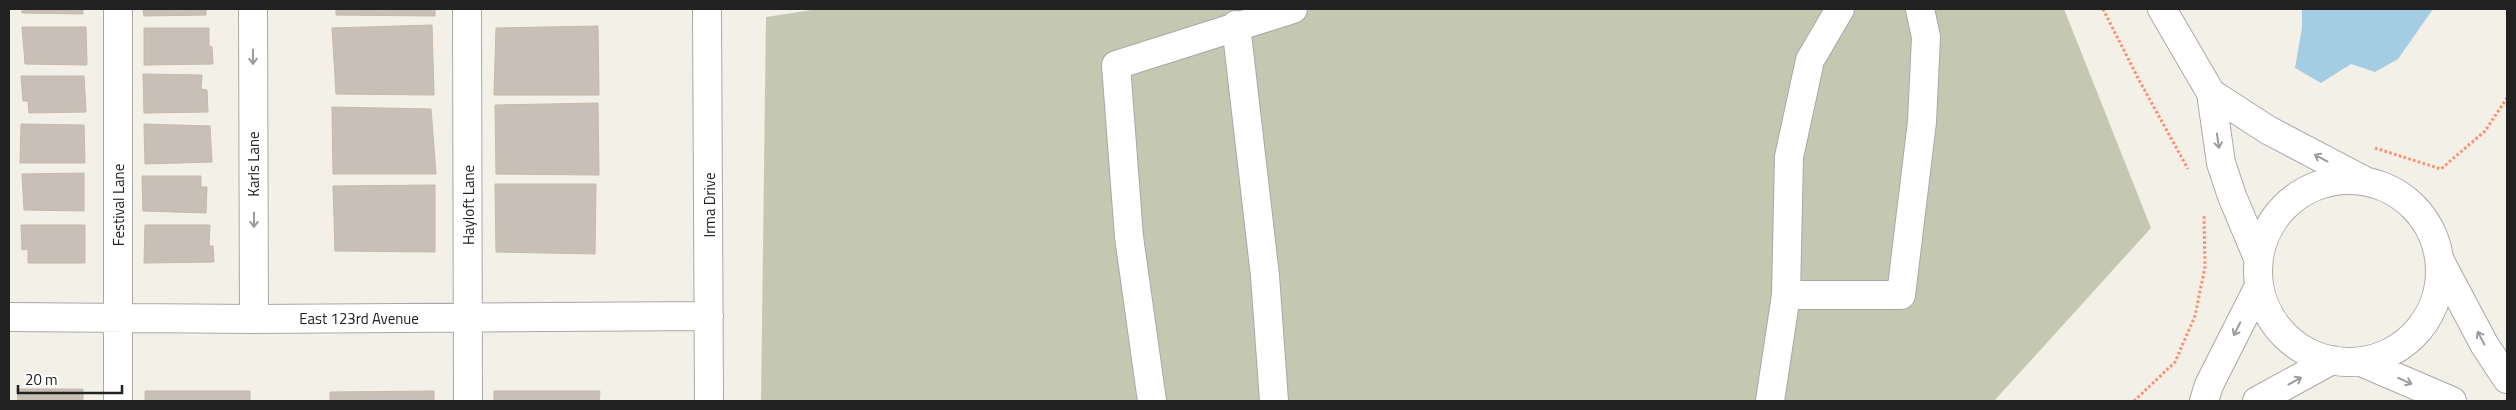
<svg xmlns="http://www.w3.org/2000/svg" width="2516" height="410" font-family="'Titillium Web',sans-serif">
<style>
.construction{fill:#c5c8b1}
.water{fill:#a4cde3}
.building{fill:#c8bfb6;stroke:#c6b9a8}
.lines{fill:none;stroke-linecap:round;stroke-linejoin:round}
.minor-casing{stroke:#a8a8a8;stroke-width:30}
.path{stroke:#ff8d6b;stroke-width:3;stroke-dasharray:2.5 2.5;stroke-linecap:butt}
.minor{stroke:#fff;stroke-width:28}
.oneway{stroke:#9b9b9b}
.labels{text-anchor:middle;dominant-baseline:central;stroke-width:4;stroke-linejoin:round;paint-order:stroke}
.street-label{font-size:15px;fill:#212121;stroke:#fff}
</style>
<rect width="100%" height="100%" fill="#f2f0e7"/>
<path class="construction" d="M 818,9 L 2064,9 L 2151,228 L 1994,401 L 761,401 L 766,17 Z"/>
<path class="water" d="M 2302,9 L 2433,9 L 2398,59 L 2375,72 L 2351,64 L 2321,83 L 2295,68 L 2302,28 Z"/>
<path class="building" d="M 22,9 L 83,9 L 83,14 L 22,13 Z
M 143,9 L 206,9 L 206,15 L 144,16 Z
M 336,9 L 435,9 L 435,16 L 336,15 Z
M 432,25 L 434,95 L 336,94 L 332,28 Z
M 598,26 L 599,95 L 494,95 L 496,28 Z
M 22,27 L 86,27 L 87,65 L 25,64 Z
M 144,28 L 209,28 L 209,46 L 212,47 L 213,64 L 144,65 Z
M 143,74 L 202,75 L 201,89 L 207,90 L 208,112 L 144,113 Z
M 21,76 L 84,76 L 86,112 L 29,113 L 28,101 L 23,101 Z
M 598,103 L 599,175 L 496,174 L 495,105 Z
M 332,107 L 431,109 L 436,174 L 333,174 Z
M 21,124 L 84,125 L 85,163 L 20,163 Z
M 144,124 L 210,126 L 212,162 L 145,164 Z
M 84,173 L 84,211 L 24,210 L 22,174 Z
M 142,176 L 201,176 L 201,187 L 207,187 L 206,213 L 143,211 Z
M 495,184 L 596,184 L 595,254 L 496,252 Z
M 435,185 L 435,252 L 335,251 L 333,186 Z
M 21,225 L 85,225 L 85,263 L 28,263 L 28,249 L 22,250 Z
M 145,225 L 210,225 L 209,246 L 213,246 L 214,262 L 144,263 Z
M 17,389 L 83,389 L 83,401 L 18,401 Z
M 145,391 L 250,391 L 250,401 L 145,401 Z
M 434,391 L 434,401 L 330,401 L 330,392 Z
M 494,391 L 600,391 L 599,401 L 494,401 Z"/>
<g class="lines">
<g class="minor-casing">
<path id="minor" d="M 253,9 L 254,319
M 467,9 L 468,401
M 707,9 L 709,401
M 2162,9 L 2211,93 L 2221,163 L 2232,196 L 2258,258
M 1236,25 L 1265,276 L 1274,401
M 2211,93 L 2268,130 L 2363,180
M2258 271a91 91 0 1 1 182 0a91 91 0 1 1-182 0Z
M 2440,261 L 2484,344 L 2507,379
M 1786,295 L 1901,295 L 1922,122 L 1926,37 L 1920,9
M 9,317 L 254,319 L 709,316
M 2361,362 L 2452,401
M 118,401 L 118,9
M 1152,401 L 1129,237 L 1116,65 L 1293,9
M 1770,401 L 1786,295 L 1789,157 L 1810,60 L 1840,9
M 2204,401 L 2209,385 L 2259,286
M 2257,401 L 2332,360"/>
</g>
<path class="path" d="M 2103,9 L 2139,80 L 2188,169
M 2375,148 L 2441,169 L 2485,131 L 2507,98
M 2134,401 L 2175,362 L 2195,316 L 2205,267 L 2204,214"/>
<use href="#minor" class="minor"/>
</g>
<defs><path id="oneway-shaft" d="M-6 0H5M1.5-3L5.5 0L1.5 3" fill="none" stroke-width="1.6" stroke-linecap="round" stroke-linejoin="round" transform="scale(1.25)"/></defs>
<g class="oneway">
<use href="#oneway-shaft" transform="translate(253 57) rotate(90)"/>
<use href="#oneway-shaft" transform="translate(2218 141) rotate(82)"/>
<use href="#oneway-shaft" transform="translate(2321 158) rotate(-152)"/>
<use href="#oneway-shaft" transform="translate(254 220) rotate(90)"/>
<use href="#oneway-shaft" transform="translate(2237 329) rotate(117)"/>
<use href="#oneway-shaft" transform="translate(2481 338) rotate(-118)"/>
<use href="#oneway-shaft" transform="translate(2295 381) rotate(-29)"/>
<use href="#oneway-shaft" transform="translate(2405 381) rotate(24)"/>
</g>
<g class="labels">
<g class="street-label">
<text transform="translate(253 164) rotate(-90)">Karls Lane</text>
<text transform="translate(118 205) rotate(-90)">Festival Lane</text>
<text transform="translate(468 205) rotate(-90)">Hayloft Lane</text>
<text transform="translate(709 205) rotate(-90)">Irma Drive</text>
<text x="359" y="318">East 123rd Avenue</text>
</g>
</g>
<rect width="2516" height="410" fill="none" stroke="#212121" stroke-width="20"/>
<path d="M18 385v8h104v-8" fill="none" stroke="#212121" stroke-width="2.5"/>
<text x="25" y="385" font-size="15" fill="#212121" stroke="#ffffff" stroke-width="4" paint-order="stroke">20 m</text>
</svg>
